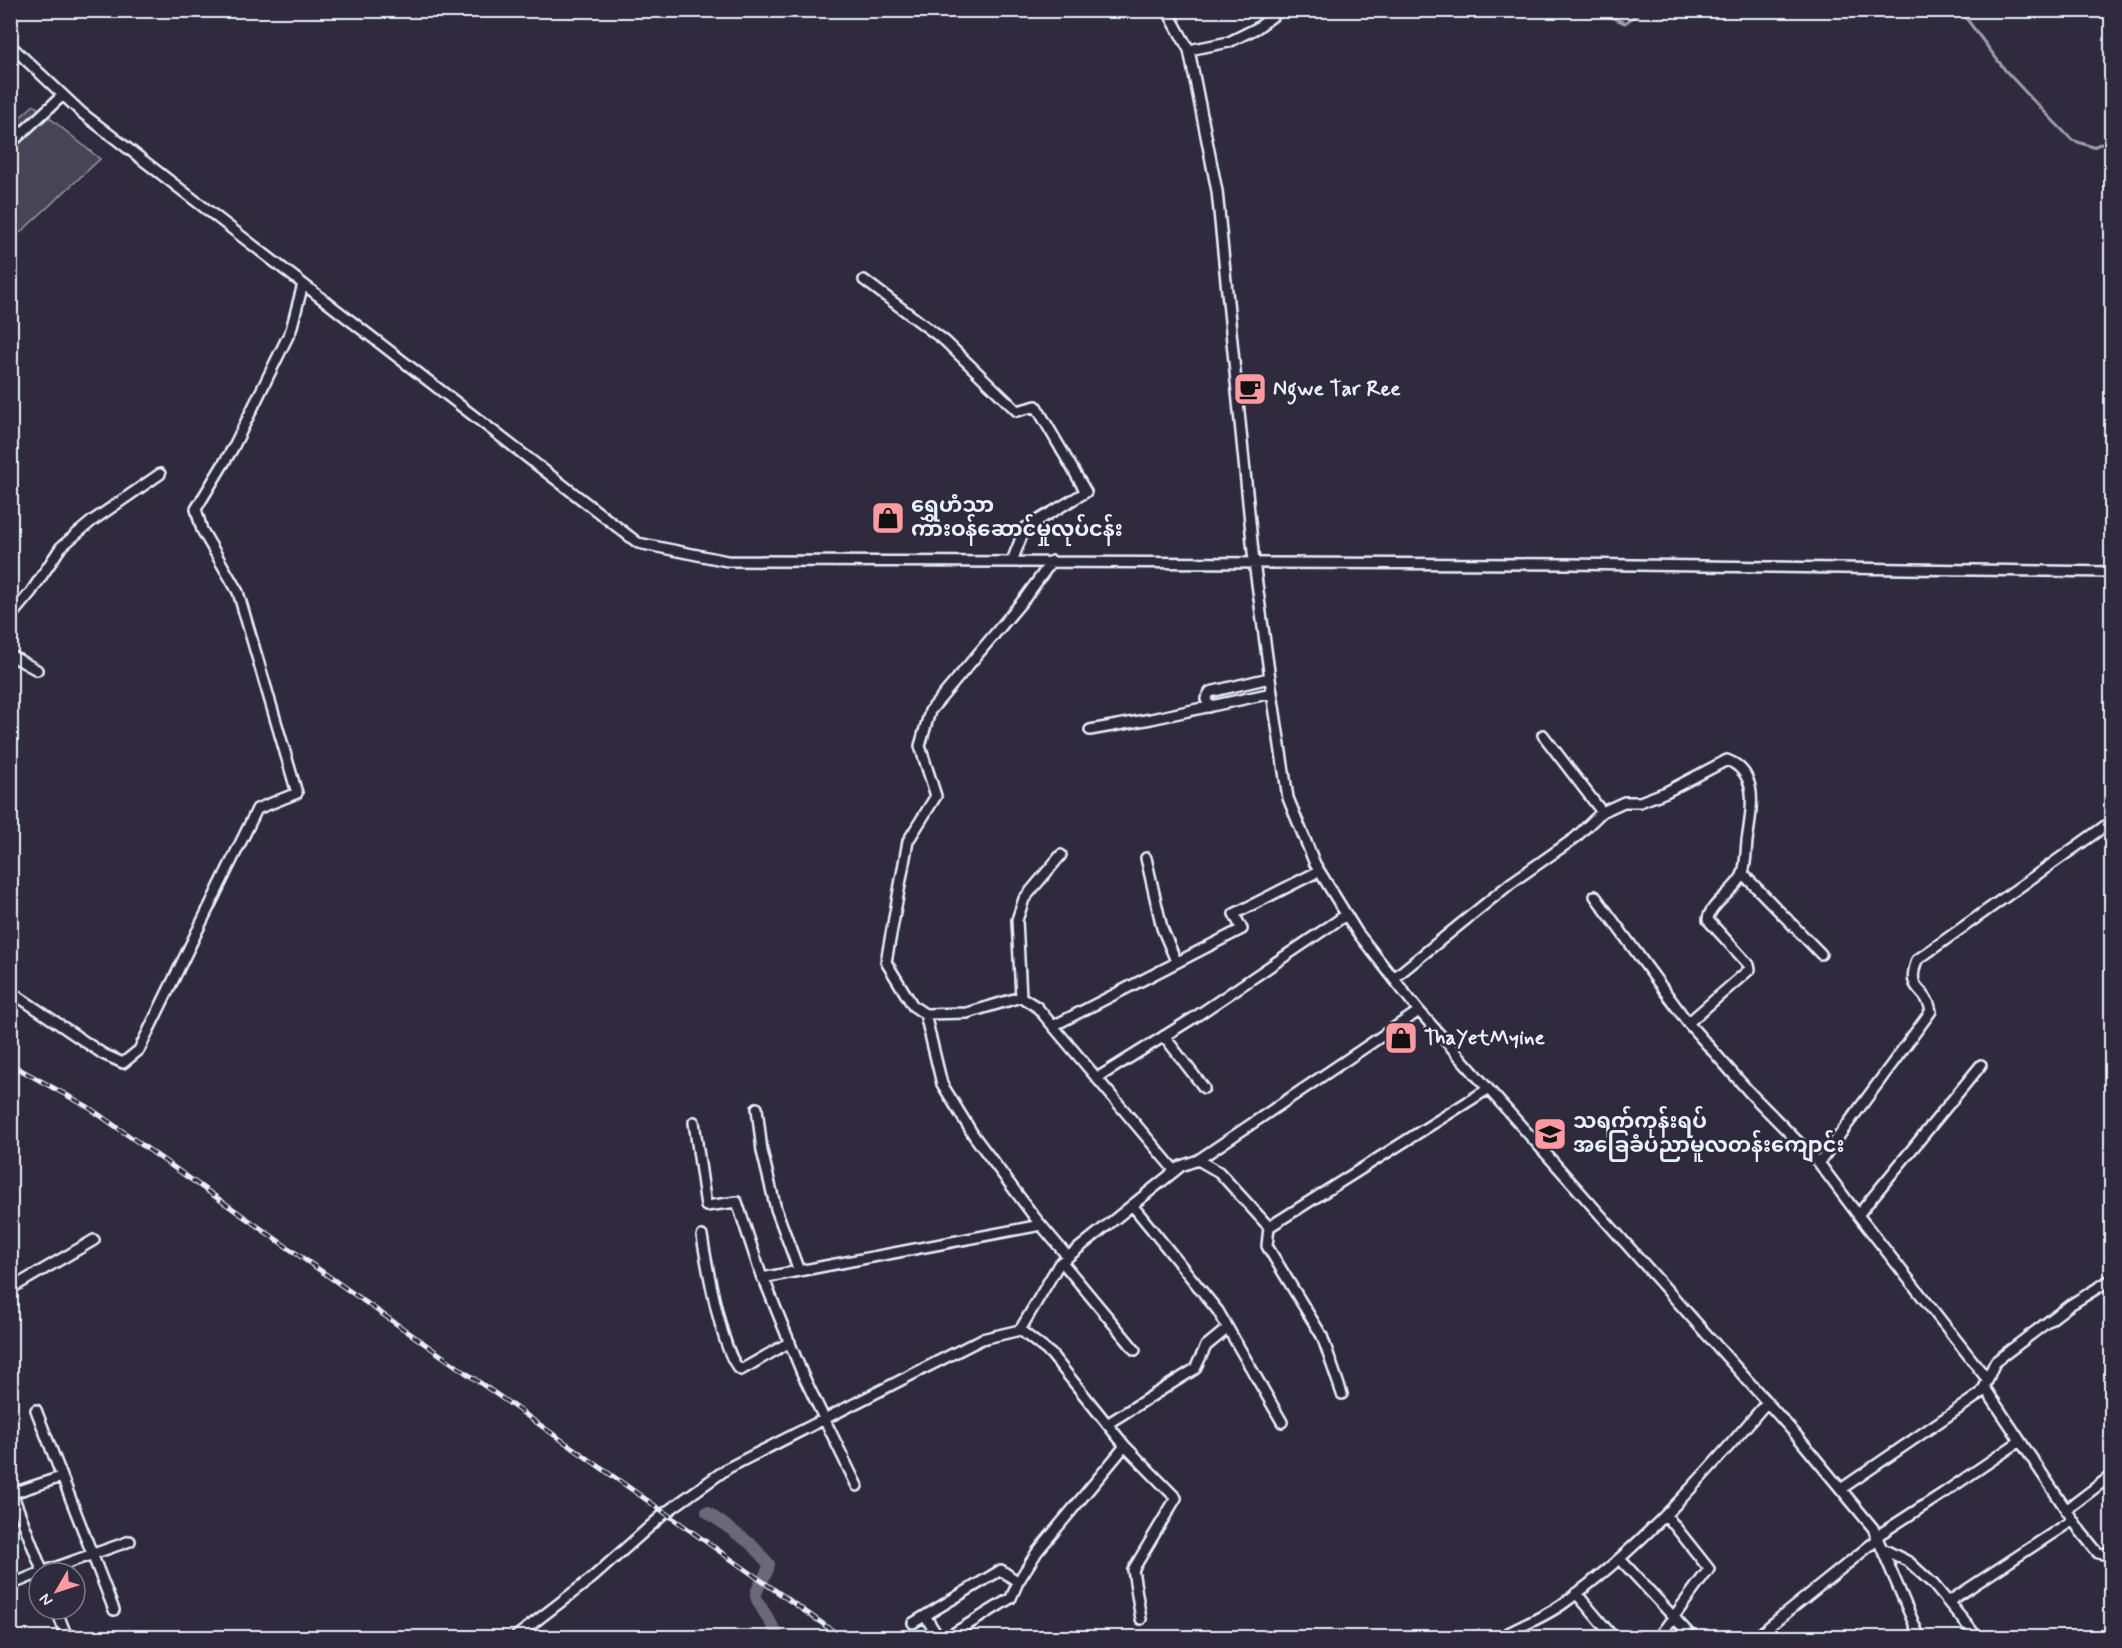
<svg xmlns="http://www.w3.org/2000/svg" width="2122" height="1648" font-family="Mynerve,'Noto Sans Myanmar',sans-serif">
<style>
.green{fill:#464455;stroke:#979aa6;stroke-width:1.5}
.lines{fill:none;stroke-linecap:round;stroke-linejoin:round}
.stream{stroke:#9c9fab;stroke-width:3}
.canal{stroke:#696978;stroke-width:12}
.minor-casing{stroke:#e8f1f8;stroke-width:14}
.minor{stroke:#2f2a3d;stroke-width:9}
.rail-casing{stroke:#e8f1f8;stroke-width:5}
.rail{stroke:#2f2a3d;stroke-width:3;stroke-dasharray:9;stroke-linecap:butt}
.labels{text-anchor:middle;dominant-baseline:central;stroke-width:5;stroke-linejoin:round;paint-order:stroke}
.poi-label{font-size:21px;font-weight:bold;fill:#e8f1f8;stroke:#2f2a3d;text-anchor:start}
</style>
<rect width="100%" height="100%" fill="#2f2a3d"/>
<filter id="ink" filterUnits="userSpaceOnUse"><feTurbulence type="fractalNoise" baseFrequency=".0167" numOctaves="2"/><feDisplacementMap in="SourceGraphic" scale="12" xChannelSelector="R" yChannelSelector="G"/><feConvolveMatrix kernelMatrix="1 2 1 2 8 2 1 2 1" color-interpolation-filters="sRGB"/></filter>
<g filter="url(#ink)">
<path class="green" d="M 34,105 L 100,159 L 11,241 L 11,125 Z"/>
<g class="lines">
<path class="stream" d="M 1607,10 L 1611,17 L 1625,23 L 1643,10
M 1960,10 L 2005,70 L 2031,98 L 2072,140 L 2093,147 L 2112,139"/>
<path class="canal" d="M 707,1512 L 751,1544 L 769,1564 C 768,1576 757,1584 756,1595 C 755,1601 775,1626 778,1638"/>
<g class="minor-casing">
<path id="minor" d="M 1167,10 L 1189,50 L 1217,191 L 1254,562 L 1272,693 L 1288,798 L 1315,864 L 1357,932 L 1419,1011 L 1797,1436 L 1873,1528 L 1920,1638
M 10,45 L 82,113 L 638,543 L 727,561 L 1568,564 L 2112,572
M 1189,50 L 1229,42 L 1257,28 L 1281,10
M 10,144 L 63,95
M 864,280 L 945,341 L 1017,411 L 1036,406 L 1086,492 L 1025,528 L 1012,561
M 1052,561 L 1025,598 L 930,711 L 920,746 L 936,796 L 908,841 L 886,962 L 913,1006 L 925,1014 L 942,1084 L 974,1136 L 1036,1219 L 1068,1257
M 10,617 L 31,592 L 61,547 L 92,521 L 160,474
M 10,655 L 37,670
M 1209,707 L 1206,699 L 1210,692 L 1269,678
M 1090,730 L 1151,719 L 1272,693
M 1543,735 L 1602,812
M 1146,858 L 1162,928 L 1176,961
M 1743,874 L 1821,954
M 1595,896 L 1688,1023 L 1751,1094 L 1819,1163 L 1858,1215 L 1987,1379
M 1394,978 L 1511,883 L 1575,838 L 1602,812 L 1624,802 L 1640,802 L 1666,792 L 1727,760 C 1761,773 1751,813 1747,841 C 1746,851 1746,863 1743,873 C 1738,889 1708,905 1708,920 L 1749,965 L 1750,969 L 1688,1023
M 10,991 L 103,1054 L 123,1063 L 139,1050 L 257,809 L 297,793 L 238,592 L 202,530 L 196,509 L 233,448 L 291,330 L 303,284
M 1021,997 L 1017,920 L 1024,899 L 1061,855
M 925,1014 L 967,1013 L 1021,997 L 1037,1007 L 1175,1171
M 1053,1026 L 1242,929 L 1234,914 L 1319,871
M 1164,1036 L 1204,1088
M 1097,1078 L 1195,1017 L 1346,915
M 757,1108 L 762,1151 L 776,1209 L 799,1271
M 694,1122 L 706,1206 L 737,1202 L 762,1278 L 1041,1225
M 1198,1160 L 1419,1011
M 1819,1163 L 1931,1011 C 1926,985 1905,993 1917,960 L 2112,821
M 1132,1205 L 1218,1311 L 1282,1422
M 1858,1215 L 1981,1065
M 1269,1227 L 1267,1246 L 1322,1336 L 1342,1394
M 702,1236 C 706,1260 723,1360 741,1370 L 790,1342
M 1062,1262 L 1135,1350
M 763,1277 L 802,1373 L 857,1486
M 10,1289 L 94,1240
M 1020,1330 L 1051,1354 L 1125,1446 L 1176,1498 L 1133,1570 L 1141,1619
M 1985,1388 L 2081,1532 L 2098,1553 L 2104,1554 L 2112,1550
M 36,1410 L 114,1610
M 1107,1424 L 1195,1369 L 1206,1346 L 1228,1328
M 10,1488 L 43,1573
M 1841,1489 L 1980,1394 C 1988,1384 1989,1372 1996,1361 L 2070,1305 L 2112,1279
M 10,1494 L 61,1477
M 2066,1510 L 2112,1475
M 1877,1536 L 1942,1494 L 2020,1441
M 1883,1549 L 1909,1562 L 1933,1584 L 1978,1638
M 1620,1559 L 1693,1638
M 10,1585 L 42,1572 L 130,1541
M 1576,1593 L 1614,1638
M 1948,1602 L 2073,1520
M 56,1609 L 65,1632
M 925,1616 L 939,1638
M 913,1623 L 1001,1570 L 1018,1582 L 1037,1552 L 1125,1446
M 514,1638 L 592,1578 L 665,1513 L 728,1468 L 982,1339 L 1020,1330 L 1059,1264 L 1181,1166 L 1198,1160 L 1219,1172 L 1269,1227 L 1488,1089
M 946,1638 L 1011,1598 L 1018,1582
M 1499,1638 C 1520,1626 1545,1617 1564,1603 C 1642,1547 1705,1475 1767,1402
M 1658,1638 L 1709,1569 L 1666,1515
M 1755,1638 L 1878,1539"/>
</g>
<use href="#minor" class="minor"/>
<g class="rail-casing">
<path id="rail" d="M 10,1064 L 88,1107 L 843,1638"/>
</g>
<use href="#rail" class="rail"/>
</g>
</g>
<defs>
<g id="cafe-square" transform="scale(1.725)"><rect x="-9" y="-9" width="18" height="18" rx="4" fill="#ff9aa2" stroke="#2f2a3d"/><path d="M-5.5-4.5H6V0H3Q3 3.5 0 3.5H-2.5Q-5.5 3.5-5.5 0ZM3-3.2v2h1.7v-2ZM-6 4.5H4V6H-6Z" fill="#111"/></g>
<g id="shop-square" transform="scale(1.725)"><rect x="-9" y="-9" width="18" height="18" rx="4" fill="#ff9aa2" stroke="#2f2a3d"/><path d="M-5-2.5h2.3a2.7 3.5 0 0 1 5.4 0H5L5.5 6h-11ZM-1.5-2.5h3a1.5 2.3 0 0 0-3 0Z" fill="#111"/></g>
<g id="school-square" transform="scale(1.725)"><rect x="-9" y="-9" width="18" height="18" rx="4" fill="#ff9aa2" stroke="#2f2a3d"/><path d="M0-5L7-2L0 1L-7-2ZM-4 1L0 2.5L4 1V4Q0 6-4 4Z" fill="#111"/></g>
</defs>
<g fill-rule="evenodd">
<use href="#cafe-square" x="1250" y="389"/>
<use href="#shop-square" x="888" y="518"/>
<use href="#shop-square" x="1401" y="1038"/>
<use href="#school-square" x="1550" y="1134"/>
</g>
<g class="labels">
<g class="poi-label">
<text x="1273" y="389">Ngwe Tar Ree</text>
<text x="911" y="506">ရွှေဟံသာ<tspan x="911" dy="24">ကားဝန်ဆောင်မှုလုပ်ငန်း</tspan></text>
<text x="1424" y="1038">ThaYetMyine</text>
<text x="1573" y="1122">သရက်ကုန်းရပ်<tspan x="1573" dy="24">အခြေခံပညာမူလတန်းကျောင်း</tspan></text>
</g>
</g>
<rect width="2122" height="1648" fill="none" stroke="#2f2a3d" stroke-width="36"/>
<rect x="18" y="18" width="2086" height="1612" fill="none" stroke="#e8f1f8" stroke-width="2" filter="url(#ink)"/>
<g transform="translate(57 1591) rotate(231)"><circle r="28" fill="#2f2a3d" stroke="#797a88" stroke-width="1.5"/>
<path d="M0-4.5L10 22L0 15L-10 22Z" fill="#ff9aa2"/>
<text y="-9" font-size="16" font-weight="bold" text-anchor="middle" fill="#e8f1f8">N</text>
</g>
</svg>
